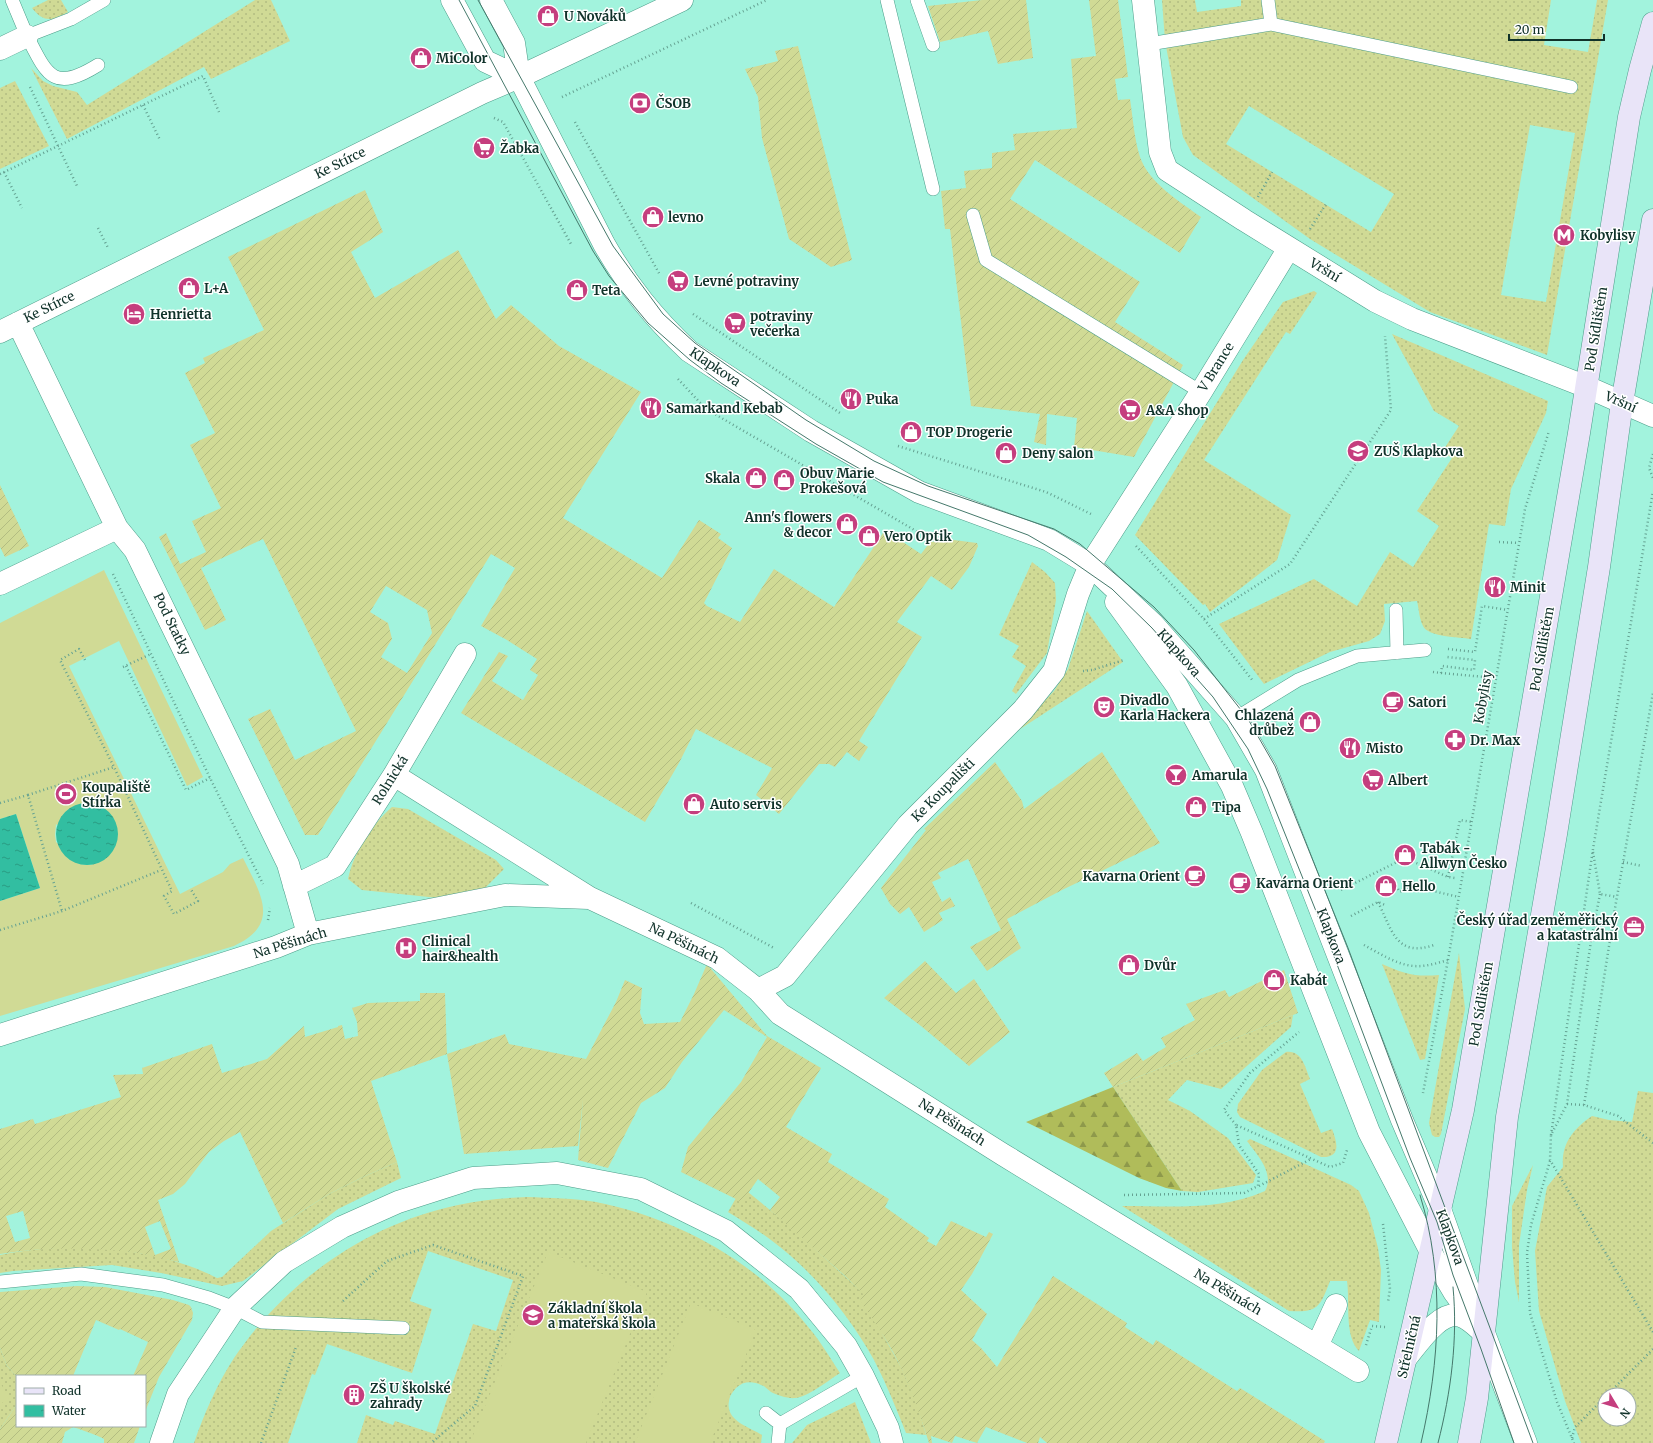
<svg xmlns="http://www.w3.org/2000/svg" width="1653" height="1443" font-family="Merriweather,serif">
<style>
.grass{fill:url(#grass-dots);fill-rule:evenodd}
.forest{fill:url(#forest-firs)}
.garden{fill:url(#garden-furrows);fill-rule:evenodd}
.pitch{fill:#d0da95;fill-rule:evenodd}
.water{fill:url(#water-ripples)}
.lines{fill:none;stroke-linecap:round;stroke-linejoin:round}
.service-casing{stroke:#4c9d89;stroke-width:14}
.minor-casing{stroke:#4c9d89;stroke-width:23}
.tertiary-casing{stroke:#4c9d89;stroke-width:23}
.secondary-casing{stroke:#4c9d89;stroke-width:23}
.path{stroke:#65a292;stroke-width:2.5;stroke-dasharray:1 3;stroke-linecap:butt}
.service{stroke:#fff;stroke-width:13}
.minor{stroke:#fff;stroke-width:22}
.tertiary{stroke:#fff;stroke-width:22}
.secondary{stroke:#e9e4f8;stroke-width:22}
.tram{stroke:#45786b;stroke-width:1}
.path-bridge{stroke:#65a292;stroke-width:2.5;stroke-dasharray:1 3;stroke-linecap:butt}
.labels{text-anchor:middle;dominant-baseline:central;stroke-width:3;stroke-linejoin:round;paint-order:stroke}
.poi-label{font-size:13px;font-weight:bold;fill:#10322a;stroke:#fff;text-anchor:start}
.street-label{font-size:13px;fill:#10322a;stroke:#fff}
</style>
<defs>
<pattern id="grass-dots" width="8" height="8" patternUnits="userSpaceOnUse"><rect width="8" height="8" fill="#d0da95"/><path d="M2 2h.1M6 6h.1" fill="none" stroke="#b2bc81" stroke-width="1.8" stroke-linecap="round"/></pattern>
<pattern id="forest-firs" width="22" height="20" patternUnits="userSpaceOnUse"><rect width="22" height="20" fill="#b0bc5a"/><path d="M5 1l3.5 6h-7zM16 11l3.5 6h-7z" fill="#8e994b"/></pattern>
<pattern id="garden-furrows" width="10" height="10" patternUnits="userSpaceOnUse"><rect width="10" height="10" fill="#d0da95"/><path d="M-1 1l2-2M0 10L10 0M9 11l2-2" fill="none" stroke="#b2bc81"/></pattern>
<pattern id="water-ripples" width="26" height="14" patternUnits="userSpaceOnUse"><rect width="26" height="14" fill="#32bea1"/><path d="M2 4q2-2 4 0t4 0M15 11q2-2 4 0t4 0" fill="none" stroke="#299b83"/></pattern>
</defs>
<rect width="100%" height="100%" fill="#a2f3dd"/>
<path class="grass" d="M 48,0 L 61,0 L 68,12 C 52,21 44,23 32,8 Z
M 255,0 L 271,0 L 290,41 L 211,79 L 204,67 L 67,139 L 31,68 L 43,81 L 53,86 L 77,92 L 87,105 Z
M 1162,0 L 1195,0 L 1197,12 L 1241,6 L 1241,0 L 1551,0 L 1544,45 L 1588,52 L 1597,0 L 1608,0 L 1547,355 L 1430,312 L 1310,239 L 1193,155 L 1183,137 L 1165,41 ZM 1249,106 L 1394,194 L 1371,232 L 1226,144 ZM 1530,125 L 1575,133 L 1546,302 L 1501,295 Z
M 15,81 L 49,146 L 0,169 L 0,88 Z
M 1314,291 L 1317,293 L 1290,334 L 1286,332 L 1204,460 L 1291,515 L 1277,560 L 1210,612 L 1205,604 L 1203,605 L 1135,535 L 1243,360 L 1283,302 Z
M 1392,334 L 1548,401 L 1546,413 L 1511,489 L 1505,526 L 1489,524 L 1471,639 C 1459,637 1428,637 1423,626 C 1419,618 1419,609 1417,601 L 1384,604 L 1385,621 L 1380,634 L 1369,641 L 1330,652 L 1264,684 L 1219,624 L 1314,579 L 1357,606 L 1390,552 L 1413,567 L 1439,526 L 1417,511 L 1452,458 L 1442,452 L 1459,426 L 1434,411 Z
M 1032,562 L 1045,572 L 1055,583 L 1056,600 L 1047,653 L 1016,694 L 1012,691 L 1026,666 L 1012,657 L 1019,646 L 999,635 Z
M 1087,611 L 1123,662 L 1014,733 L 1054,691 L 1068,669 Z
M 392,807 L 408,809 L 496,860 L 504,869 L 484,889 L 438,898 L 362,890 L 348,879 C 354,852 371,825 392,807 Z
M 1459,953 L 1465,1009 L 1441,1134 L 1439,1137 L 1435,1137 L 1432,1135 L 1429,1123 Z
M 1382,964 C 1405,974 1414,977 1439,975 L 1425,1059 L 1420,1060 Z
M 1293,1015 L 1291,1027 L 1221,1089 L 1187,1080 L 1168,1100 L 1190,1111 L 1228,1138 L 1256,1175 L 1253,1183 L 1198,1192 L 1182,1191 L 1113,1087 Z
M 1286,1052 C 1302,1050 1305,1067 1310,1079 L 1300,1084 L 1321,1133 L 1332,1129 C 1337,1142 1342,1158 1321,1157 L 1240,1117 L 1237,1112 L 1238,1104 L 1262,1070 Z
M 1638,1091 L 1653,1093 L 1653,1443 L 1581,1443 L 1565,1401 L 1539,1311 L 1535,1251 L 1547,1187 L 1563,1167 C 1561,1144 1573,1129 1592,1116 L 1609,1120 L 1632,1122 ZM 1605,1395 L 1629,1395 L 1629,1419 L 1605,1419 Z
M 1250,1139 L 1351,1185 L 1359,1191 L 1369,1213 L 1378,1248 L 1381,1270 L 1379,1322 L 1370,1320 L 1359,1351 C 1344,1336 1350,1301 1347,1281 L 1330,1281 C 1320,1307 1318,1313 1289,1311 L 1122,1206 C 1169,1206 1221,1211 1265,1191 C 1275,1173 1257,1155 1247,1141 Z
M 397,1162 L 401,1178 L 338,1209 L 243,1281 L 222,1286 L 161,1273 L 112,1265 L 13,1271 L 0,1273 L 0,1255 C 69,1241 154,1246 217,1278 L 222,1277 L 271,1231 L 329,1194 L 363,1177 Z
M 1533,1165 L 1527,1190 L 1519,1245 L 1519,1302 L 1515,1282 L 1512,1247 L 1512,1206 Z
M 748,1192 L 791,1227 L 864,1294 L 883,1335 L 902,1369 L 917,1404 L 926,1435 L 906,1433 C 896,1408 886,1383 874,1360 C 849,1315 813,1271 771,1240 C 758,1230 742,1221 728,1212 L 736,1198 L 742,1201 Z
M 527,1197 C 550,1198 574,1198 596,1202 C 677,1218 758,1262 809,1328 C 821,1342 830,1358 840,1373 C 829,1380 808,1397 795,1398 C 789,1399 776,1395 771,1392 C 768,1390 765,1386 761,1385 C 753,1381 743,1381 736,1388 C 732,1393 730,1395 729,1401 C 725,1421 750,1427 762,1435 L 761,1443 L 357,1443 L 366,1415 L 393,1425 L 395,1421 L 435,1434 L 473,1324 L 496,1331 L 513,1280 L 428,1251 L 410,1301 L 432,1309 L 412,1373 L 327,1344 L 315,1375 L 312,1374 L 288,1443 L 194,1443 C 204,1414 217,1384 234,1358 C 286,1281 367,1224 458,1205 C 481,1200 504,1198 527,1197 Z
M 0,1348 L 7,1366 L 17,1377 L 17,1404 L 0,1429 Z
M 855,1402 L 871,1443 L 792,1443 L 807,1425 Z"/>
<path class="forest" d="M 1113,1087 L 1182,1191 L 1166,1188 L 1139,1178 L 1026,1122 Z"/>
<path class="garden" d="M 982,0 L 1026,0 L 1033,58 L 998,64 L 988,31 L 940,42 L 928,6 Z
M 1089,0 L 1118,0 L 1128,77 L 1115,79 L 1118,100 L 1130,99 C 1133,118 1134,138 1140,157 C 1149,183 1180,202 1201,217 L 1180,253 L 1035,160 L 1010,199 L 1140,282 L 1115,322 L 1183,365 L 1134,457 L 1074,447 L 1077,418 L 1047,414 L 1046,445 L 1034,442 L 1040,414 L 971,406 L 950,229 L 945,229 L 941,191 L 966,188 L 964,171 L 992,168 L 992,153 L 1015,150 L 1013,134 L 1077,128 L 1071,59 L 1096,56 Z
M 798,46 L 852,260 L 831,267 L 789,239 L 762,138 L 758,97 L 745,69 L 778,61 L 775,51 Z
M 365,190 L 383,232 L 351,252 L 375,298 L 458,250 L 496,319 L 511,305 L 559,346 L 641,392 L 563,518 L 662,578 L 699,520 L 721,534 L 718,538 L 732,548 L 704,603 L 707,606 L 740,622 L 774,569 L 834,607 L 885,530 L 921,554 L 930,542 L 954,540 L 977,543 L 978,546 L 969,567 L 952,590 L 931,576 L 897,622 L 922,637 L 859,741 L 868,747 L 859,761 L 847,752 L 835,767 L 829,764 L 819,764 L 779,814 L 756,795 L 772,768 L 696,729 L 679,763 L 645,822 L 461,713 L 499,652 L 508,656 L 492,681 L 523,700 L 538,675 L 530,670 L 537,659 L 507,640 L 481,626 L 515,568 L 491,554 L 318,835 L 305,835 L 248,719 L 270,709 L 295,760 L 356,731 L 263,539 L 201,568 L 226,620 L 205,630 L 159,537 L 166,533 L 180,564 L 206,552 L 192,521 L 221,508 L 190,445 L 215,433 L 185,373 L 205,363 L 203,358 L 264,330 L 228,257 ZM 386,586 L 427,610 L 432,633 L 407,673 L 381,657 L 392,639 L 388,623 L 370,612 Z
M 0,485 L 29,546 L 5,557 L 0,547 Z
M 1102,752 L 1160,843 L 1062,890 L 1007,919 L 1021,948 L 987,971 L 970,947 L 1001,930 L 968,859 L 938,873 L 941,878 L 932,882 L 942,902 L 950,897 L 955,906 L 939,913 L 943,920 L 924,932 L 909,907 L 900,914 L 890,904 L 881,888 L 926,830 L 924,829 L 995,762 L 1022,801 L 1024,809 Z
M 925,961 L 956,993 L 974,979 L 1010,1032 L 969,1066 L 921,1026 L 884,998 Z
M 707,964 L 767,1036 L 821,1068 L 786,1127 L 832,1154 L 828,1162 L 889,1199 L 885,1207 L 929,1238 L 927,1241 L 936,1246 L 951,1221 L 986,1237 L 989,1232 L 993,1234 L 972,1274 L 961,1290 L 987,1314 L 972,1340 L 981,1348 L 997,1367 L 1053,1276 L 1127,1323 L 1125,1327 L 1153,1345 L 1156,1340 L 1237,1391 L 1240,1388 L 1325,1441 L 1324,1443 L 1047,1443 L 1040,1437 L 1038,1443 L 1027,1443 L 986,1427 L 977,1443 L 955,1436 L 952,1443 L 931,1436 L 932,1443 L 929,1443 C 921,1418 913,1394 902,1370 C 891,1345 875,1323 860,1301 L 863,1294 L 844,1275 L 770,1210 L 780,1197 L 758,1179 L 742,1202 L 681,1172 L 688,1147 L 741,1082 L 767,1037 L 724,1010 L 682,1062 L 665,1088 L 641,1103 L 608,1168 L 578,1160 L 583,1099 L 578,1146 L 464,1154 L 447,1054 L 371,1081 L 397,1162 L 363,1177 L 329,1194 L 283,1223 L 240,1132 L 224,1141 L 209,1152 L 185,1184 L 173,1194 L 158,1200 L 179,1262 C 163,1259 147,1254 131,1252 C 87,1247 44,1247 0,1254 L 0,1129 L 33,1119 L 35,1124 L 121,1097 L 113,1075 L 143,1074 L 142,1068 L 212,1044 L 222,1073 L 267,1059 L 304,1026 L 305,1037 L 338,1027 L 338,1026 L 342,1025 L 345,1039 L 358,1036 L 357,1022 L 352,1008 L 368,1003 L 420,1001 L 420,993 L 445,993 L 447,1054 L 505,1034 L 509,1044 L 586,1059 L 616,1002 L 625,980 L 642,988 L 640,1013 L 644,1024 L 680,1022 L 694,994 ZM 23,1211 L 30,1238 L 15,1242 L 6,1216 ZM 160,1221 L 171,1249 L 155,1255 L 145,1227 Z
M 1284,970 L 1298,1013 L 1113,1087 L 1104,1073 L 1137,1053 L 1143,1061 L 1166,1047 L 1161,1038 L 1195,1020 L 1186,1004 L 1225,990 L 1229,997 Z
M 77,1286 L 105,1287 L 173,1300 L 189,1305 L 191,1307 L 193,1313 L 192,1320 L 159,1377 L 145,1412 L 145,1376 L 133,1376 L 148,1342 L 120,1329 L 119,1330 L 96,1320 L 73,1376 L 17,1377 L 7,1366 L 0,1348 L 0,1292 Z
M 17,1404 L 17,1426 L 140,1426 L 134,1443 L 104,1443 L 104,1439 C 100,1436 79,1429 73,1427 L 65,1432 L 62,1443 L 0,1443 L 0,1429 Z"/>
<path class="pitch" d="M 104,570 L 203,777 L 187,786 L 119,641 L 69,666 L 180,894 L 223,872 L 230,864 L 243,858 C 260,893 282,924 234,946 L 0,1016 L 0,901 L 40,888 L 16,814 L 0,819 L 0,623 ZM 56,824 L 100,862 L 90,865 L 79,864 L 56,842 L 55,835 Z
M 548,1252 L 647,1292 L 587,1440 L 586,1443 L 470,1443 Z
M 691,1303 L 756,1330 L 710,1443 L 635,1443 Z
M 0,1382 L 9,1399 L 0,1404 Z"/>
<path class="water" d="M56 834a31 31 0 1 1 62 0a31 31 0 1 1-62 0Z
M 16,814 L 40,888 L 0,901 L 0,819 Z"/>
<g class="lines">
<g class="service-casing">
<path id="service" d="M 12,0 L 27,36
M 887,0 L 933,189
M 917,0 L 933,45
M 1268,0 L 1271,24
M 1149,44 L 1271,24 L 1571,87
M 98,65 C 53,93 47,75 27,36 L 71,19 L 104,0
M 973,215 L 986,260 L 1201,392
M 1396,610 L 1397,653
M 1236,718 L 1298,680 L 1357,656 L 1425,650
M 0,1282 L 81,1274 L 163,1285 L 209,1298 L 235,1308 L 262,1322 L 403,1328
M 766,1413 L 780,1424 L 863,1376
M 778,1443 L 780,1424"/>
</g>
<g class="minor-casing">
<path id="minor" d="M 452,0 L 485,61 L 519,77
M 491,0 L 514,43 L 519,77 L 604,244 C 628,286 654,318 689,351 L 811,431 L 919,492 L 1049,540 L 1090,565 L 1153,624 L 1236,718 L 1266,770 L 1402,1120 L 1440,1209
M 1143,0 L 1160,152 L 1167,170 L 1244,220 L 1375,301 L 1412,319 L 1587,387 L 1653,416
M 0,49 L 27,36
M 18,323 L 117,528 L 135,550 L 288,864 L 308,934
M 0,332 L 482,93 L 519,77 L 682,0
M 0,584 L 117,528
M 1116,602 L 1177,686 L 1232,786 L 1252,833 L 1369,1132 L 1434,1258 L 1454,1292 L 1479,1326
M 394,775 L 590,898 L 717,958 L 758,990 L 780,1014 L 1002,1154 L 1358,1371
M 294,886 L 335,866 L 394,775 L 465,654
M 758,990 L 785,976 L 908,825 L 1023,710 L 1054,671 L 1078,594 L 1090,565 L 1201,392 L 1289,248
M 0,1035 L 276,947 L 308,934 L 505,895 L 589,898
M 1317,1346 L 1336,1305
M 161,1443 L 178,1394 L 235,1308 L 284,1262 L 342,1227 L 398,1202 L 473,1178 L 557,1173 L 641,1189 L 726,1231 L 799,1289 L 846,1346 L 863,1376 L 888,1428 L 892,1443"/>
</g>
<g class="tertiary-casing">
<path id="tertiary" d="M 1440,1209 L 1484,1333 L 1526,1443
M 1406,1358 C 1418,1344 1440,1309 1461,1316 C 1470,1319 1477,1327 1484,1333"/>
</g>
<g class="secondary-casing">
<path id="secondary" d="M 1386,1443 L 1463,1110 L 1579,433 L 1629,117 L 1640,70 L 1653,23
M 1469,1443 L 1477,1398 L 1507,1117 L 1556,834 L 1599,567 L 1622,403 L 1653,220"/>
</g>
<path class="path" d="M 30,87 L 77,186
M 562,97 L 767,0
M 143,105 L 160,140
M 494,118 L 503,122 L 571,244
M 575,122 L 660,275
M 4,172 L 22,208
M 0,174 L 203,76 L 219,112
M 1258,197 L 1272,172
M 98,228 L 108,248
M 1310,229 L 1326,204
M 693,314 L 840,413
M 678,379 L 706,409 L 923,535 L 948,534
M 898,446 L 1046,492 L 1091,514
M 1653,454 L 1649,468 L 1653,478
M 1499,542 L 1519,543
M 1136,546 L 1204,619 L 1253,681
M 113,574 L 210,778 L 263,884
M 1204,619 L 1290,564 L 1391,410 L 1385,336
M 1448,649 L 1475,652 L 1482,606 L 1508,610
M 85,660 L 79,649 L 60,660 L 114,767
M 126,666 L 186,790 L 210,778
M 123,667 L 151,654
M 1083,671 L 1092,670 L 1124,660
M 1433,672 L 1441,673 L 1442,666 L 1474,670 L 1475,660 L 1447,657
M 1441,673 L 1496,678
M 1275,721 L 1278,732
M 28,795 L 114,767 L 172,891 L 164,896 L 174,914 L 198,901 L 190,888
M 0,803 L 28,795 L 62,911
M 1593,852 L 1600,894 L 1617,897
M 1623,862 L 1642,866
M 1448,877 L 1460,820 L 1472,822
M 1420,888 L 1459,897
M 1341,890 L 1405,858 L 1448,877 L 1455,878
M 1600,894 L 1591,941 L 1567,1104 L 1551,1135 L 1550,1160 L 1653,1332
M 1378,902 C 1392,930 1396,958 1434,945
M 691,903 L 774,948
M 1351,916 L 1378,902 L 1385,905
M 268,920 L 270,908
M 0,930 L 62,911 L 161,870
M 1364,945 C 1379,953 1397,965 1414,966 C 1426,967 1437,963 1448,960 L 1423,1093
M 1448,960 L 1525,509 L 1549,431
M 1567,1104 L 1584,1105 L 1618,1116 L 1653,1143
M 1584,1105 L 1615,908 L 1653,693
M 1236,1125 L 1224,1110 L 1250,1073 L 1299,1032
M 1551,1135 L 1593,849 L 1653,491
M 1550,1161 L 1531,1225 L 1527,1253 L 1530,1313 L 1557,1402 L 1574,1443
M 1259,1186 L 1311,1159
M 1124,1195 L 1244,1193 L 1258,1186 L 1259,1174 L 1239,1145 L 1236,1125 L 1330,1167 L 1343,1163 L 1347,1150
M 1383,1224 L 1390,1289 L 1388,1302
M 343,1301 L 387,1261 L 433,1245 L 523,1276 L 475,1406 L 431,1443
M 1366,1345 L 1372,1326 L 1385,1327
M 1607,1395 L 1653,1349
M 1572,1438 L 1575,1427 L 1605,1397
M 261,1443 L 296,1347"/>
<use href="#service" class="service"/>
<use href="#minor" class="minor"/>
<use href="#tertiary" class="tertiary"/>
<use href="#secondary" class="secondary"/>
<path class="tram" d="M 459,0 L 593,251 L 609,276 L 648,323 L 690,360 L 721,383 L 816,444 L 883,482 L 1028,535 L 1066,557 L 1112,589 L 1152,628 L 1213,697 L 1248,749 L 1267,789 L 1332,951 L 1410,1158 L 1437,1222 L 1453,1275 L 1481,1349 L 1514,1443
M 478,0 L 613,246 L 663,314 L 695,343 L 806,420 L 874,461 L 928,486 L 1054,529 L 1080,544 L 1154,607 L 1194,650 L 1248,719 L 1275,766 L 1348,948 L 1533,1443
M 1420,1195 C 1445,1276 1440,1361 1421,1443
M 1442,1216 L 1449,1247
M 1438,1443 C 1451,1392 1458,1339 1453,1287"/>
<path class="path-bridge" d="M 1398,889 L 1400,892 L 1412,887 L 1420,888"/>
</g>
<defs>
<g id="shop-disc" transform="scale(1.15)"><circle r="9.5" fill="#c53e7e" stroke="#fff"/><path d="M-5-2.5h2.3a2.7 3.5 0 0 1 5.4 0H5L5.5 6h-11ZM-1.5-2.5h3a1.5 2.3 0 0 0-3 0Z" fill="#fff"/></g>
<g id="bank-disc" transform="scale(1.15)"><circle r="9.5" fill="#c53e7e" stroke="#fff"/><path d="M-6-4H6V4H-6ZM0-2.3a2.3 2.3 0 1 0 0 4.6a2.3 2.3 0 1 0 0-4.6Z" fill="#fff"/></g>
<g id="supermarket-disc" transform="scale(1.15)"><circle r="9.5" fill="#c53e7e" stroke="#fff"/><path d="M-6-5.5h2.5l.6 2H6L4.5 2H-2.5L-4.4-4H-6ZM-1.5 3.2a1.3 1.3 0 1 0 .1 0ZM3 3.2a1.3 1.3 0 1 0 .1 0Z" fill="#fff"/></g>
<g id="metro-disc" transform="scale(1.15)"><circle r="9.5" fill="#c53e7e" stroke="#fff"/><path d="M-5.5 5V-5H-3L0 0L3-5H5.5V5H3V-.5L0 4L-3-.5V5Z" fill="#fff"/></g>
<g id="hotel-disc" transform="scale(1.15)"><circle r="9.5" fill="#c53e7e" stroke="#fff"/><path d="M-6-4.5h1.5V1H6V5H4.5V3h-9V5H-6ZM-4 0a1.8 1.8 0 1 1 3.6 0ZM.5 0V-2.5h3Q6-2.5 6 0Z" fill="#fff"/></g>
<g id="restaurant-disc" transform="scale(1.15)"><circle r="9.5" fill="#c53e7e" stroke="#fff"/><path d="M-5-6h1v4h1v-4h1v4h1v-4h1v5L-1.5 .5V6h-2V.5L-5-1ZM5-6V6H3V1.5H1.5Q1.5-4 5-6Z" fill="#fff"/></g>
<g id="school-disc" transform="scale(1.15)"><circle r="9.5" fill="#c53e7e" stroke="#fff"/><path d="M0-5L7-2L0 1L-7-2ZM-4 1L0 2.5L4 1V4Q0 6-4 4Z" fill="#fff"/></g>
<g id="cafe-disc" transform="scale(1.15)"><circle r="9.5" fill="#c53e7e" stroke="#fff"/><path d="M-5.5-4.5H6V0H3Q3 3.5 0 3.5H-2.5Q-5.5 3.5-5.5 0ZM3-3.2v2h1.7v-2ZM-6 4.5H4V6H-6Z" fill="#fff"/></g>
<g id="theatre-disc" transform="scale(1.15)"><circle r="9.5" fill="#c53e7e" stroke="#fff"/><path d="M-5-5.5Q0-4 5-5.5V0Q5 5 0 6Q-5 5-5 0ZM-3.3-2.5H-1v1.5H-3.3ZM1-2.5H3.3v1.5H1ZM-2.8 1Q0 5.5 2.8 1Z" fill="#fff"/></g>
<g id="pharmacy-disc" transform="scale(1.15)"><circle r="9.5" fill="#c53e7e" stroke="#fff"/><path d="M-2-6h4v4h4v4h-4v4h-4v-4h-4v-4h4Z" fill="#fff"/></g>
<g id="bar-disc" transform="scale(1.15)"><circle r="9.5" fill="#c53e7e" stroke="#fff"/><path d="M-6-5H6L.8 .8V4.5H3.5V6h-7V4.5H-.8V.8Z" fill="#fff"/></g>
<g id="stadium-disc" transform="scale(1.15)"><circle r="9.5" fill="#c53e7e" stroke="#fff"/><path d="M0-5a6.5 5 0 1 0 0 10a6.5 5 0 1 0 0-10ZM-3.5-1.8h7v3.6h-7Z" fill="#fff"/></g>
<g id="office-disc" transform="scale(1.15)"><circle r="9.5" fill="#c53e7e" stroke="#fff"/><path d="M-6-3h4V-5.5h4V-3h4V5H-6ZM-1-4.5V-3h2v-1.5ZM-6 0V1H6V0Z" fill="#fff"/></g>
<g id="hospital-disc" transform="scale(1.15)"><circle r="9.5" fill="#c53e7e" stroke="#fff"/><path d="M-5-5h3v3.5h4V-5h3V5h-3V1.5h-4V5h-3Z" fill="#fff"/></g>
<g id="building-disc" transform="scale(1.15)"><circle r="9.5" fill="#c53e7e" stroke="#fff"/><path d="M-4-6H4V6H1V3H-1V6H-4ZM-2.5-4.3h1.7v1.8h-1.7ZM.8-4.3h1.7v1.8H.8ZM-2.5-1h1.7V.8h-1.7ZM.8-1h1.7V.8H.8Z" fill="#fff"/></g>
</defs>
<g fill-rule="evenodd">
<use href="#shop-disc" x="548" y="16"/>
<use href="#shop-disc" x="421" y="58"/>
<use href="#bank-disc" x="640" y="103"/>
<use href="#supermarket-disc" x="484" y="148"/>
<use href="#shop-disc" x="653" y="217"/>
<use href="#metro-disc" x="1564" y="235"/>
<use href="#supermarket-disc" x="678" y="281"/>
<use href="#shop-disc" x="189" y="288"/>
<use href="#shop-disc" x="577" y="290"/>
<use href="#hotel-disc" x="134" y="314"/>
<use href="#supermarket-disc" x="735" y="323"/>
<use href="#restaurant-disc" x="851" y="399"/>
<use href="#restaurant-disc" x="651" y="408"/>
<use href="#supermarket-disc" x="1130" y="410"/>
<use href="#shop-disc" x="911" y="432"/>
<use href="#school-disc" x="1358" y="451"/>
<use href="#shop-disc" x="1006" y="453"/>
<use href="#shop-disc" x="756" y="478"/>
<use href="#shop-disc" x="784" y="480"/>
<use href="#shop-disc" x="847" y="524"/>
<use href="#shop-disc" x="869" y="536"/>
<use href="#restaurant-disc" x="1495" y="587"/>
<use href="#cafe-disc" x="1393" y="702"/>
<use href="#theatre-disc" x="1104" y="707"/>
<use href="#shop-disc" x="1310" y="722"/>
<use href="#pharmacy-disc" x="1455" y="740"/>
<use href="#restaurant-disc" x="1350" y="748"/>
<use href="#bar-disc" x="1176" y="775"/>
<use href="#supermarket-disc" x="1373" y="780"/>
<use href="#stadium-disc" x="66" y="794"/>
<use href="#shop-disc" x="694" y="804"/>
<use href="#shop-disc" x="1196" y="807"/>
<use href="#shop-disc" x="1405" y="855"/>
<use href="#cafe-disc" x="1195" y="876"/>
<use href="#cafe-disc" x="1240" y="883"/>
<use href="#shop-disc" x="1386" y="886"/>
<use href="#office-disc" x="1634" y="927"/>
<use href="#hospital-disc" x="406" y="948"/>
<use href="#shop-disc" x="1129" y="965"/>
<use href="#shop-disc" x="1274" y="980"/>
<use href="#school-disc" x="533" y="1315"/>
<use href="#building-disc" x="354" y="1395"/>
</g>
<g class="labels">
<g class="poi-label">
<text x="564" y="16">U Nováků</text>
<text x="436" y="58">MiColor</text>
<text x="656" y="103">ČSOB</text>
<text x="500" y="148">Žabka</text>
<text x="668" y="217">levno</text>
<text x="1580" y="235">Kobylisy</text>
<text x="694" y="281">Levné potraviny</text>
<text x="204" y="288">L+A</text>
<text x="592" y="290">Teta</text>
<text x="150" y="314">Henrietta</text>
<text x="750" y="316">potraviny<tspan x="750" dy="15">večerka</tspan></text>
<text x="866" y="399">Puka</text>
<text x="666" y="408">Samarkand Kebab</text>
<text x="1146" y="410">A&amp;A shop</text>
<text x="926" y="432">TOP Drogerie</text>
<text x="1374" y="451">ZUŠ Klapkova</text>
<text x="1022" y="453">Deny salon</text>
<text x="800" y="473">Obuv Marie<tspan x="800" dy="15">Prokešová</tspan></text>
<text x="740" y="478" text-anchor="end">Skala</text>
<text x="832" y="517" text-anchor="end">Ann's flowers<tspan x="832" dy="15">&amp; decor</tspan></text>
<text x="884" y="536">Vero Optik</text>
<text x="1510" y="587">Minit</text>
<text x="1120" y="700">Divadlo<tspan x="1120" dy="15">Karla Hackera</tspan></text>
<text x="1408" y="702">Satori</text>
<text x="1294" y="715" text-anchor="end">Chlazená<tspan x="1294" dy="15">drůbež</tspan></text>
<text x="1470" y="740">Dr. Max</text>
<text x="1366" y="748">Misto</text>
<text x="1192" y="775">Amarula</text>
<text x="1388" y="780">Albert</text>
<text x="82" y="787">Koupaliště<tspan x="82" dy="15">Stírka</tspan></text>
<text x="710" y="804">Auto servis</text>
<text x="1212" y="807">Tipa</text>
<text x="1420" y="848">Tabák -<tspan x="1420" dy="15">Allwyn Česko</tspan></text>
<text x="1180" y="876" text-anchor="end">Kavarna Orient</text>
<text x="1256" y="883">Kavárna Orient</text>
<text x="1402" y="886">Hello</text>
<text x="1618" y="920" text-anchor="end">Český úřad zeměměřický<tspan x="1618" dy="15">a katastrální</tspan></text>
<text x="422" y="941">Clinical<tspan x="422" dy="15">hair&amp;health</tspan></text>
<text x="1144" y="965">Dvůr</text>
<text x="1290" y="980">Kabát</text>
<text x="548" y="1308">Základní škola<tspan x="548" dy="15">a mateřská škola</tspan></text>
<text x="370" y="1388">ZŠ U školské<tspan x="370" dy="15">zahrady</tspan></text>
</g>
<g class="street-label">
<text transform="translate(340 163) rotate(-26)">Ke Stírce</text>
<text transform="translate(1325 270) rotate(31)">Vršní</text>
<text transform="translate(49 307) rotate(-26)">Ke Stírce</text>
<text transform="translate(1596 329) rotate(-81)">Pod Sídlištěm</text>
<text transform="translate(715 367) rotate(34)">Klapkova</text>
<text transform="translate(1216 367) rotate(-58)">V Brance</text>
<text transform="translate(1621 402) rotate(24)">Vršní</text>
<text transform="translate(172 624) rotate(64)">Pod Statky</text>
<text transform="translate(1542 649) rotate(-80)">Pod Sídlištěm</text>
<text transform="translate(1179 653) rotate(49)">Klapkova</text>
<text transform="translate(1483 697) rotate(-80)">Kobylisy</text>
<text transform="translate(390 780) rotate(-58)">Rolnická</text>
<text transform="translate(943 790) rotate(-45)">Ke Koupališti</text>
<text transform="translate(1331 936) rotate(69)">Klapkova</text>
<text transform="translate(290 943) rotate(-17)">Na Pěšinách</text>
<text transform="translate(684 943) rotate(26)">Na Pěšinách</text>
<text transform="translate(1481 1004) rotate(-80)">Pod Sídlištěm</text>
<text transform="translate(952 1122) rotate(32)">Na Pěšinách</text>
<text transform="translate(1450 1237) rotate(70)">Klapkova</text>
<text transform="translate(1228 1292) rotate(31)">Na Pěšinách</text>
<text transform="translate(1409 1347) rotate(-77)">Střelničná</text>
</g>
</g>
<rect x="16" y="1375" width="130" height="52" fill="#ffffff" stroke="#9fadaa"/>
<rect x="24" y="1388" width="20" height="6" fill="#e9e4f8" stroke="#9fadaa"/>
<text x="52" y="1395" font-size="12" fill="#10322a">Road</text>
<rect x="24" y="1405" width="20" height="12" fill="url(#water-ripples)" stroke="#9fadaa"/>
<text x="52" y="1415" font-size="12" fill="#10322a">Water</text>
<g transform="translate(1617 1407) rotate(128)"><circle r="19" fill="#ffffff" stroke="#9fadaa"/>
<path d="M0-3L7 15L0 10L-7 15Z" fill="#c53e7e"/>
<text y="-6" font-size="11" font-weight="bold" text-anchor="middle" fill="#10322a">N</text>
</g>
<path d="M1509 34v6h95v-6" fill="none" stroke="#10322a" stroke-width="2"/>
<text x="1515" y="34" font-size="12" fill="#10322a" stroke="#ffffff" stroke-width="3" paint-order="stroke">20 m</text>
</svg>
